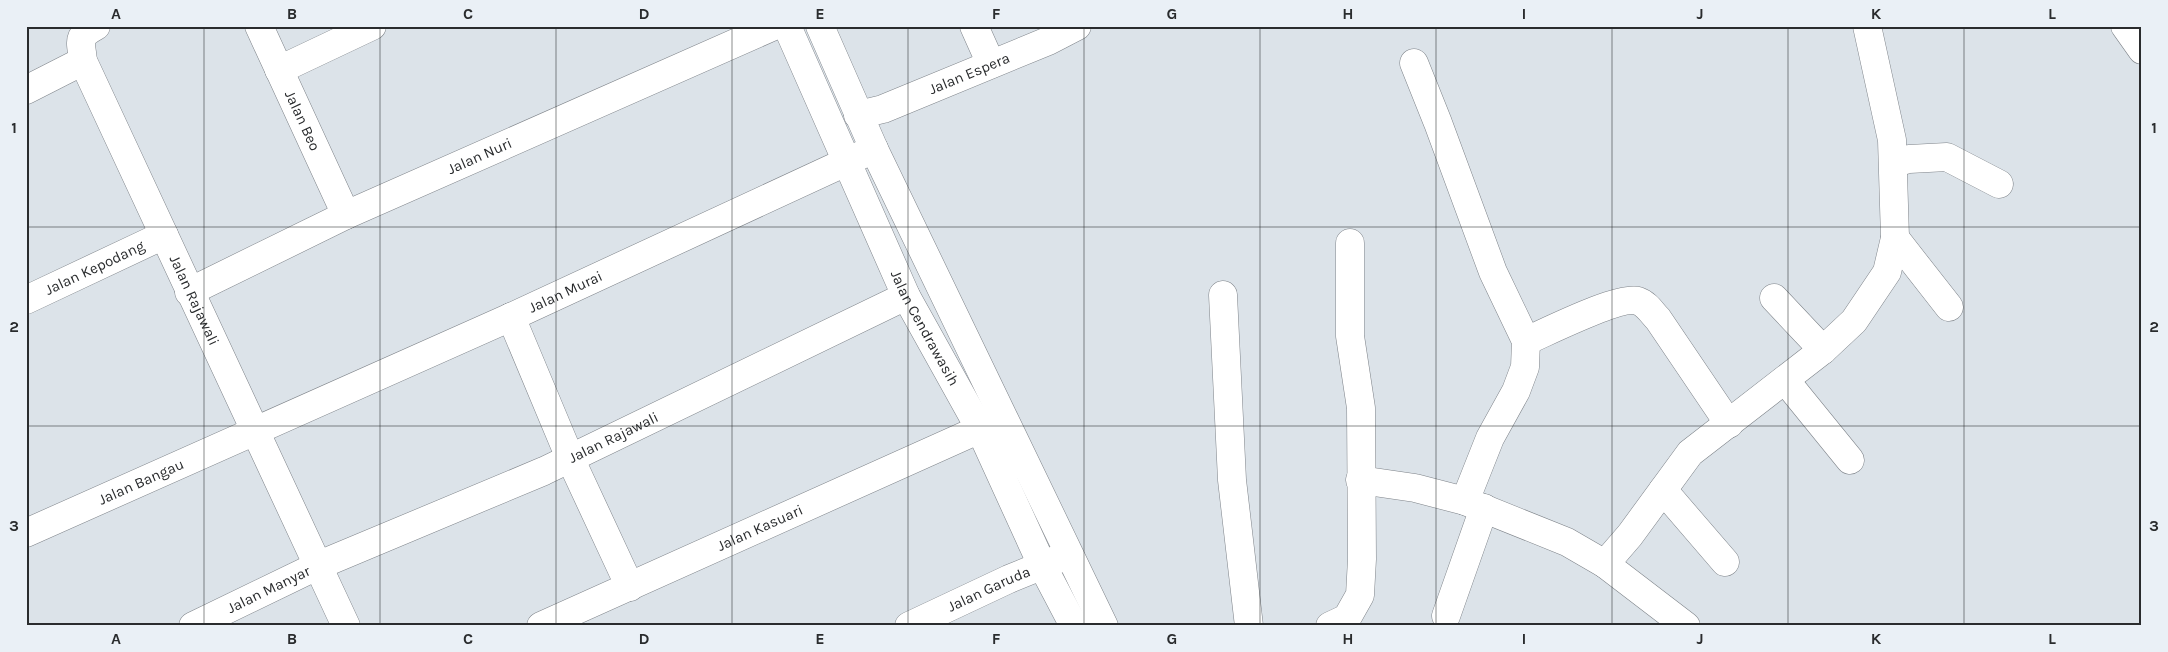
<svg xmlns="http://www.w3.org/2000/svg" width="2168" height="652" font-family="Karla,sans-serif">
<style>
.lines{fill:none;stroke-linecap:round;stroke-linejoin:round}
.minor-casing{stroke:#7e8389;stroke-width:29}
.minor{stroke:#fff;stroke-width:28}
.grid{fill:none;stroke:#2a2c2e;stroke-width:1;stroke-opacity:0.55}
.labels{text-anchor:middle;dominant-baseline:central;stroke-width:4;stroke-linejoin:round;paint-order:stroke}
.street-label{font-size:15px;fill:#2a2c2e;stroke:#eaf0f6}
.neatline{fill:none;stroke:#2a2c2e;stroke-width:2}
.grid-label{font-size:16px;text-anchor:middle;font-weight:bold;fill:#2a2c2e}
</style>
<rect width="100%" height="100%" fill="#dce3e9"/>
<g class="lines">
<g class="minor-casing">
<g id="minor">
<path id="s1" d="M 96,26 C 76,37 81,40 83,61 L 346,626"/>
<path id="s2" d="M 259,26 L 346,215"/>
<path id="s3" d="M 787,26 L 906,296 L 980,429 L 1042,565 L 1074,626"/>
<path d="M 820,26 L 874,149 L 1104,626"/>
<path d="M 974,26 L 991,64"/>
<path d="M 2125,26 L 2142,50"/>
<path d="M 1414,63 L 1438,123 L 1493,272 L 1526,341 L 1525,367 L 1516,391 L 1490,438 L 1465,501"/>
<path d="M 279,70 L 372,26"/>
<path d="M 26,90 L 83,61"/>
<path id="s4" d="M 858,115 L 883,109 L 1048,41 L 1077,26"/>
<path d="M 1894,163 L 1909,159 L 1947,157 L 1999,184"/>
<path d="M 1895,238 L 1949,307"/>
<path id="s5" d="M 189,292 L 346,215 L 774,26"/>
<path d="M 1223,295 L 1232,480 L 1249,626"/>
<path d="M 1774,298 L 1823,350"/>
<path id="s6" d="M 26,300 L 164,235"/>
<path d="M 511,317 L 570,458 L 630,587"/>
<path d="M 1526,341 C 1547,332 1620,295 1638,301 C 1647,304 1652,313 1658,319 L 1729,424"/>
<path d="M 1785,380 L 1850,460"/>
<path d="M 1360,480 L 1415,488 L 1465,501 L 1567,542 L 1605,564 L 1686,626"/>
<path d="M 1663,490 L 1725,562"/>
<path id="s7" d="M 26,533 L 511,317 L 874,149"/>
<path d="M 1605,564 L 1630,535 L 1690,453 L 1823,350 L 1854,321 L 1887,272 L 1895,238 L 1892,140 L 1867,26"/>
<path d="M 1446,616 L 1484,508"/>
<path id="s8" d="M 193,626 L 317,566 L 544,471 L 906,296"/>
<path id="s9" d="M 541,626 L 980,429"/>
<path id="s10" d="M 909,626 L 1009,579 L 1058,559"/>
<path d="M 1330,626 L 1347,618 L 1360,595 L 1362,559 L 1361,408 L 1350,336 L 1350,243"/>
</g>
</g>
<use href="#minor" class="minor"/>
</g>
<path class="grid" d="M 204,26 L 204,626M 380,26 L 380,626M 556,26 L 556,626M 732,26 L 732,626M 908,26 L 908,626M 1084,26 L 1084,626M 1260,26 L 1260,626M 1436,26 L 1436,626M 1612,26 L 1612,626M 1788,26 L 1788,626M 1964,26 L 1964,626M 26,227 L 2142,227M 26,426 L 2142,426"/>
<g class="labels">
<g class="street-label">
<text stroke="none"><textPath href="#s4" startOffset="119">Jalan Espera</textPath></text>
<text stroke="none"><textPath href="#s2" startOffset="104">Jalan Beo</textPath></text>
<text stroke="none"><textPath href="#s5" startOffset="321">Jalan Nuri</textPath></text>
<text stroke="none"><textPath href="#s6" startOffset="76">Jalan Kepodang</textPath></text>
<text stroke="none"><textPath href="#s7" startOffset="591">Jalan Murai</textPath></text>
<text stroke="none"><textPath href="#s1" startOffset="306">Jalan Rajawali</textPath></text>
<text stroke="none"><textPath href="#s3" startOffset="332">Jalan Cendrawasih</textPath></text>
<text stroke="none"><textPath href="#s8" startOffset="461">Jalan Rajawali</textPath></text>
<text stroke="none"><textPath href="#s7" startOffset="126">Jalan Bangau</textPath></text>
<text stroke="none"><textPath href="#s9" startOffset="240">Jalan Kasuari</textPath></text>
<text stroke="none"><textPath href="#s8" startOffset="84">Jalan Manyar</textPath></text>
<text stroke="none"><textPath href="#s10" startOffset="88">Jalan Garuda</textPath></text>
</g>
</g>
<rect width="2168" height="652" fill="none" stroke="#eaf0f6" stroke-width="55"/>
<rect x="28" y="28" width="2112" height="596" class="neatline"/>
<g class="grid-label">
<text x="116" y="19">A</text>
<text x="292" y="19">B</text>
<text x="468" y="19">C</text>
<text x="644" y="19">D</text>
<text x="820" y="19">E</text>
<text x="996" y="19">F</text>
<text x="1172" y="19">G</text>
<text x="1348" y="19">H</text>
<text x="1524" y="19">I</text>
<text x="1700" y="19">J</text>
<text x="1876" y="19">K</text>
<text x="2052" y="19">L</text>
<text x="14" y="133">1</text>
<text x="2154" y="133">1</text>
<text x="14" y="332">2</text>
<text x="2154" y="332">2</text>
<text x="14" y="531">3</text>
<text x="2154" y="531">3</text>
<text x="116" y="644">A</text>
<text x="292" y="644">B</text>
<text x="468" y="644">C</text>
<text x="644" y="644">D</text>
<text x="820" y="644">E</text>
<text x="996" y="644">F</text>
<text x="1172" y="644">G</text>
<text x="1348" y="644">H</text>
<text x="1524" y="644">I</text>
<text x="1700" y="644">J</text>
<text x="1876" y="644">K</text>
<text x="2052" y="644">L</text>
</g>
</svg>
